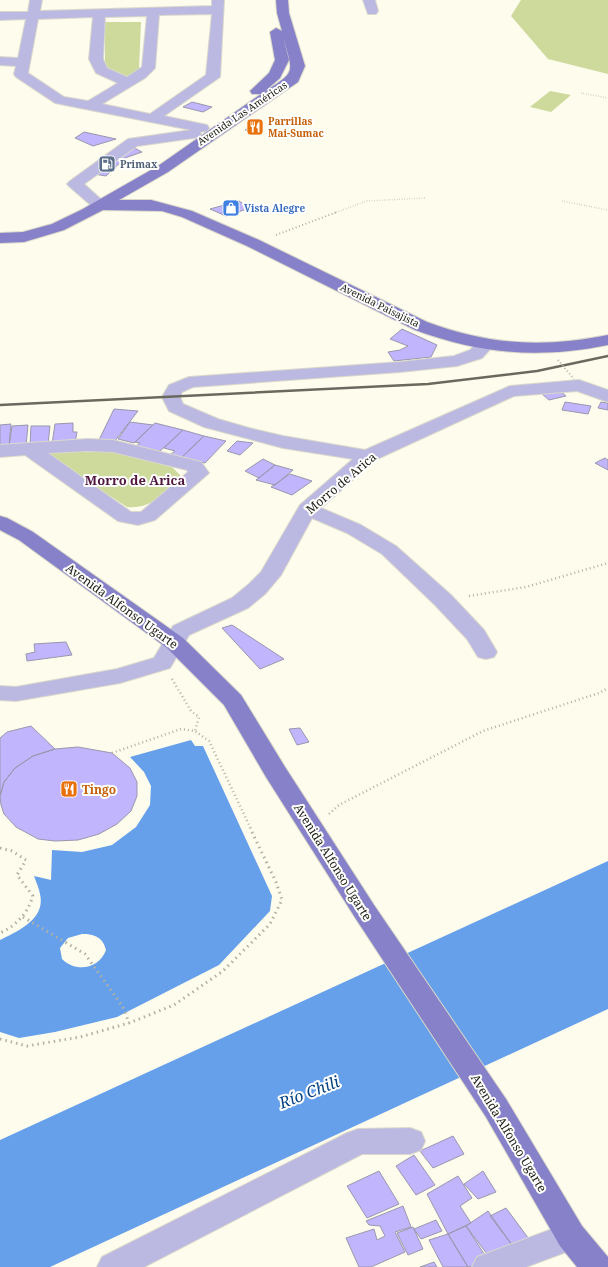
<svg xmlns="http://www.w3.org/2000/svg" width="608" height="1267" font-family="'Noto Serif',serif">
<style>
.green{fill:#cdda9c}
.water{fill:#66a0ea;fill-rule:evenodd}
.building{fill:#c1b6fe;stroke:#9997ac}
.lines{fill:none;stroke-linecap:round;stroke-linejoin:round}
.minor-casing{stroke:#dad8ca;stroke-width:2}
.major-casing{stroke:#dad8ca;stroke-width:2}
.path-far3{stroke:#b2b1a4;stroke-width:1.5;stroke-dasharray:0.5 2;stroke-linecap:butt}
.path-far2{stroke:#b2b1a4;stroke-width:2;stroke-dasharray:1 2.5;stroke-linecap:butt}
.path-far1{stroke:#b2b1a4;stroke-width:2.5;stroke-dasharray:1 3;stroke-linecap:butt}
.path{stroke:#b2b1a4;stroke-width:3;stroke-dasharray:1.5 4;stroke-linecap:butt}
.minor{fill:#bbb9e2;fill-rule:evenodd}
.major{fill:#8681c8;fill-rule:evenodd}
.rail{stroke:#6a695e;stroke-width:2.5}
.path-bridge{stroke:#b2b1a4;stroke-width:2;stroke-dasharray:1 2.5;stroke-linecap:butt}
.labels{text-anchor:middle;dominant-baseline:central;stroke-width:4;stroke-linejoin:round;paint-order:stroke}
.far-street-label{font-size:10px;fill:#1d1c13;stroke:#fff}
.far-food-label{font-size:10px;font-weight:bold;fill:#c56008;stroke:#fff;text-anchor:start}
.far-service-label{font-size:10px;font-weight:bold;fill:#4e5e75;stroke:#fff;text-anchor:start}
.far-shop-label{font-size:10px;font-weight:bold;fill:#366cbe;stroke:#fff;text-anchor:start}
.street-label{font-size:12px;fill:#1d1c13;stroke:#fff}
.food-label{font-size:12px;font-weight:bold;fill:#c56008;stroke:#fff;text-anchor:start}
.neighbourhood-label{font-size:13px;font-weight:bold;fill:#50163e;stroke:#fff}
.near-water-label{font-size:16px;font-style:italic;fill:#044283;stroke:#fff}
</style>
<rect width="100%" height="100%" fill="#fefced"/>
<path class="green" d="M 521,0 L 608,0 L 608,74 L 548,59 L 511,16 Z
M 105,22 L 141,22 L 139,69 L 125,81 L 105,70 Z
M 550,91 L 571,95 L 551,112 L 530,107 Z
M 106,449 L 172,467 L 183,478 C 164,493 153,509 127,507 L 47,455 L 55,451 Z"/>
<path class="water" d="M 191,740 L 195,746 L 203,746 L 272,896 L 270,911 L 219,965 L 117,1017 L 55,1032 L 19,1038 L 0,1032 L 0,940 C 18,931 46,919 40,894 C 39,888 36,882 34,876 L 51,880 L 52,850 L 82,852 L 112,845 L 136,827 L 150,805 L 151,786 L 144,772 L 130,757 ZM 82,934 C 94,934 103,937 106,950 C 99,969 76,973 62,959 L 60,948 L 68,938 Z
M 608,861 L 608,1009 L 50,1267 L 0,1267 L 0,1140 Z"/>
<path class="building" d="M 192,102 L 212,107 L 203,112 L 183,107 Z
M 254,124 L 263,125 L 255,131 L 245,130 Z
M 84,132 L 116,139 L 93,146 L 75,138 Z
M 131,146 L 142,152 L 125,158 L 106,176 L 88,173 Z
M 239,201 L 250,208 L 226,216 L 210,209 Z
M 402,329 L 437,345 L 431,357 L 394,361 L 388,352 L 400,350 L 408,346 L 390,339 Z
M 559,390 L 566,396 L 549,400 L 542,394 Z
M 565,402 L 591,406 L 588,414 L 562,410 Z
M 601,402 L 608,403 L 608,410 L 598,408 Z
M 114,409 L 138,411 L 114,442 L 98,442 Z
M 130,422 L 153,425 L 134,443 L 118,439 Z
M 73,423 L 73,432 L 77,432 L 75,443 L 52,444 L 55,424 Z
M 155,423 L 183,430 L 160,451 L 152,450 L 147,454 L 132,449 L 140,443 L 135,442 Z
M 11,424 L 9,446 L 0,446 L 0,425 Z
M 28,425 L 26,446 L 9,446 L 12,426 Z
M 31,426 L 50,426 L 48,444 L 30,445 Z
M 183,430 L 204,436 L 181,458 L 170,455 L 175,451 L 164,448 Z
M 204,436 L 226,441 L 205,463 L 181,458 Z
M 237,441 L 253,443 L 240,455 L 227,451 Z
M 605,458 L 608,460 L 608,470 L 595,463 Z
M 263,459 L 275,465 L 259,478 L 245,471 Z
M 275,465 L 293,470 L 275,485 L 256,480 Z
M 290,474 L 312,481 L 292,495 L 271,487 Z
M 232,625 L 284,659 L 260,669 L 222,628 Z
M 66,642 L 72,655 L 27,661 L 26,654 L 35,652 L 34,644 Z
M 31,726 L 55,749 L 33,756 L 15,768 L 4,782 L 0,796 L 0,738 L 7,732 Z
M 300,728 L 309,742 L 297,745 L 289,729 Z
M 78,747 L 112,753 L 130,768 L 137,782 L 137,796 L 131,811 L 117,824 L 99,834 L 78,840 L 55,841 L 38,839 L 16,827 L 4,814 L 1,805 L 0,796 L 4,782 L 15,768 L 33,756 L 55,749 Z
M 453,1136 L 464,1154 L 433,1168 L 420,1151 Z
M 414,1155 L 435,1185 L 416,1195 L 396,1166 Z
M 379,1171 L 399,1204 L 367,1218 L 347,1186 Z
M 483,1171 L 496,1192 L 478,1199 L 464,1184 Z
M 458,1176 L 472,1198 L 460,1206 L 471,1223 L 448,1234 L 427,1194 Z
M 403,1206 L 411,1227 L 395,1232 L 405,1252 L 371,1267 L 359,1267 L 346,1238 L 374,1229 L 377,1240 L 385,1236 L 380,1226 L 369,1225 L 366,1221 Z
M 506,1208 L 529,1239 L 512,1245 L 490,1216 Z
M 488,1211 L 512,1245 L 490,1258 L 466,1226 Z
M 436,1220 L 442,1231 L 421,1239 L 414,1229 Z
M 466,1226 L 490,1263 L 468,1267 L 448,1234 Z
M 413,1227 L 423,1249 L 408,1255 L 397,1233 Z
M 448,1234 L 468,1267 L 443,1267 L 429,1240 Z
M 434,1262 L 437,1267 L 420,1267 Z"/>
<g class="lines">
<g class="minor-casing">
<path id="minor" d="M 30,0 L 42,0 L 40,11 L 212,6 L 212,0 L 224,0 L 220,77 L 164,116 L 207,125 L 209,128 L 207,131 L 200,132 L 201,134 L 199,137 L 194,138 L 137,146 L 84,184 L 104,202 L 107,205 L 104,208 L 94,208 L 70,187 L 67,184 L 70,181 L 128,139 L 191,130 L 55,103 L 16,77 L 14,74 L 16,66 L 0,65 L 0,57 L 18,58 L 26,19 L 0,20 L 0,12 L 28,12 ZM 212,14 L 206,75 L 150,114 L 102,104 L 145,78 L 155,68 L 159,15 ZM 147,16 L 142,67 L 127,77 L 107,68 L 103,59 L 105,17 ZM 93,17 L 89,59 L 96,73 L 118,83 L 88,101 L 64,97 L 28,73 L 38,19 Z
M 363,0 L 375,0 L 378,11 L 376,14 L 368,14 Z
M 485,340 L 491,341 L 494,345 L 482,358 L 457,366 L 400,372 L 193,387 L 182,392 L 180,397 L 183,404 L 218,419 L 249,428 L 283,436 L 365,450 L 510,386 L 579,380 L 608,390 L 608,402 L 577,391 L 514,396 L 375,460 L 321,508 L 361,525 L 396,546 L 451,595 L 484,630 L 497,652 L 494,657 L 486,659 L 478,657 L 467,639 L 435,605 L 382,554 L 347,533 L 312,518 L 281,575 L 265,594 L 248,608 L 189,635 L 170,668 L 120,683 L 16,701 L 0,700 L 0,686 L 16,687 L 117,669 L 154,658 L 173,626 L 232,598 L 249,584 L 261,572 L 300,505 L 353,459 L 283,448 L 204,427 L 169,411 L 162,397 L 169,385 L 189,377 L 400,362 L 454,356 L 470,350 L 479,341 Z
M 87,439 L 113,440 L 201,462 L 209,473 L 155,520 L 138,525 L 118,521 L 25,455 L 0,457 L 0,445 ZM 87,451 L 113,452 L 187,470 L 188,472 L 141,512 L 131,512 L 48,453 Z
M 410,1128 L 421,1132 L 425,1141 L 421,1150 L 410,1154 L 362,1154 L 144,1267 L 97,1267 L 102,1257 L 347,1133 L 358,1129 Z
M 571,1222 L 582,1226 L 587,1236 L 582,1246 L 526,1267 L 472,1267 L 477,1257 Z"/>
</g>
<g class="major-casing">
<path id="major" d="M 276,0 L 288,0 L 289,13 L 305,66 L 298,82 L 168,172 L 119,200 L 151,200 L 192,211 L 259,240 L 427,322 C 489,345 543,348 608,335 L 608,345 C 539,359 481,354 415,330 L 247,246 L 182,217 L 162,211 L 103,210 L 64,230 L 24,242 L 0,243 L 0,233 L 23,232 L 52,224 L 81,210 L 158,166 L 261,94 L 252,94 L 250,91 L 269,73 L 275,60 L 270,32 L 276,28 L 282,31 L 277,13 ZM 283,37 C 294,75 296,71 263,93 L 280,78 L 289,60 Z
M 0,516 L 7,518 L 33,532 L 183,638 L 241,695 L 285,767 L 374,905 L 506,1099 L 582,1226 L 608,1257 L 608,1267 L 577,1267 L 560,1246 L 486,1117 L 356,919 L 266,777 L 224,705 L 167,648 L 19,540 L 0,530 Z"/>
</g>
<path class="path-far3" d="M 581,93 L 608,98
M 562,201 L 608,210
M 334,213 L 367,201 L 426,198"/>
<path class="path-far2" d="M 276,235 L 337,212"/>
<path class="path-far1" d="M 469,596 L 526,587 L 608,563
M 172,679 L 191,711 L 199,717 L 195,731
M 112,753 L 181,729 L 195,731 L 209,741 L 251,829
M 329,814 L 339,805 L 483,731 L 599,693 L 608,688"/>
<path class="path" d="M 0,848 L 12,851 L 26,860 L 17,875 L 33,896 C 27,914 17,925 0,933
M 23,917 L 85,954 L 123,1007 L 129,1023
M 0,1039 L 27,1046 L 80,1037 L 129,1023 L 174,1005 L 223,971 L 270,924 L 282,900 L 276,882 L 250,828"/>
<use href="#minor" class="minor"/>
<use href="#major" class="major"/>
<path class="rail" d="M 0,405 L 428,384 L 537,371 L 608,356"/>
<path class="path-bridge" d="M 558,360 L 574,379"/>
</g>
<defs>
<g id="restaurant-square" transform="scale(0.9)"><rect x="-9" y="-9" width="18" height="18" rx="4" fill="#e8710a" stroke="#fff"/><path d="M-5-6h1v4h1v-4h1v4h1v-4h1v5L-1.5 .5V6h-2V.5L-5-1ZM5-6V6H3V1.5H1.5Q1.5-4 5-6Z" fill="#fff"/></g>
<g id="fuel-square" transform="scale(0.9)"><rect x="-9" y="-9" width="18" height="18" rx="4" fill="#5c6f8a" stroke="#fff"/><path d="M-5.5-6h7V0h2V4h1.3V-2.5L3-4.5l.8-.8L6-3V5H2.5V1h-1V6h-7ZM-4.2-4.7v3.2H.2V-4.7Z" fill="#fff"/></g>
<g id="shop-square" transform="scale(0.9)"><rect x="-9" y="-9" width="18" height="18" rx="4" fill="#3f7fe0" stroke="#fff"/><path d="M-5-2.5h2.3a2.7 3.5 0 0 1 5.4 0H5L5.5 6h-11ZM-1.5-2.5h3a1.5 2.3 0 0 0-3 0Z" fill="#fff"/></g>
</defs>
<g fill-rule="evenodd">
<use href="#restaurant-square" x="255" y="127"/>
<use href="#fuel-square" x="107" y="164"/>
<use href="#shop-square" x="231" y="208"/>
<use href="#restaurant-square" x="69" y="789"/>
</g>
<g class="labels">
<g class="far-street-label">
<text transform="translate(242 113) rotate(-34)">Avenida Las Américas</text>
<text transform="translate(380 305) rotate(26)">Avenida Paisajista</text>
</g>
<g class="far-food-label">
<text x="268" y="121">Parrillas<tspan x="268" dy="12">Mai-Sumac</tspan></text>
</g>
<g class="far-service-label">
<text x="120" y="164">Primax</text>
</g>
<g class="far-shop-label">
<text x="244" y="208">Vista Alegre</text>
</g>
<g class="street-label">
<text transform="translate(341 483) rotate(-40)">Morro de Arica</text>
<text transform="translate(122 606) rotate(36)">Avenida Alfonso Ugarte</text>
<text transform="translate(333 862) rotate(58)">Avenida Alfonso Ugarte</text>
<text transform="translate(509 1133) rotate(59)">Avenida Alfonso Ugarte</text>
</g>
<g class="food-label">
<text x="82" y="789">Tingo</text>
</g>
<g class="neighbourhood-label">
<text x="135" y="480">Morro de Arica</text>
</g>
<g class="near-water-label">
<text transform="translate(309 1092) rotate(-21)">Río Chili</text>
</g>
</g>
</svg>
